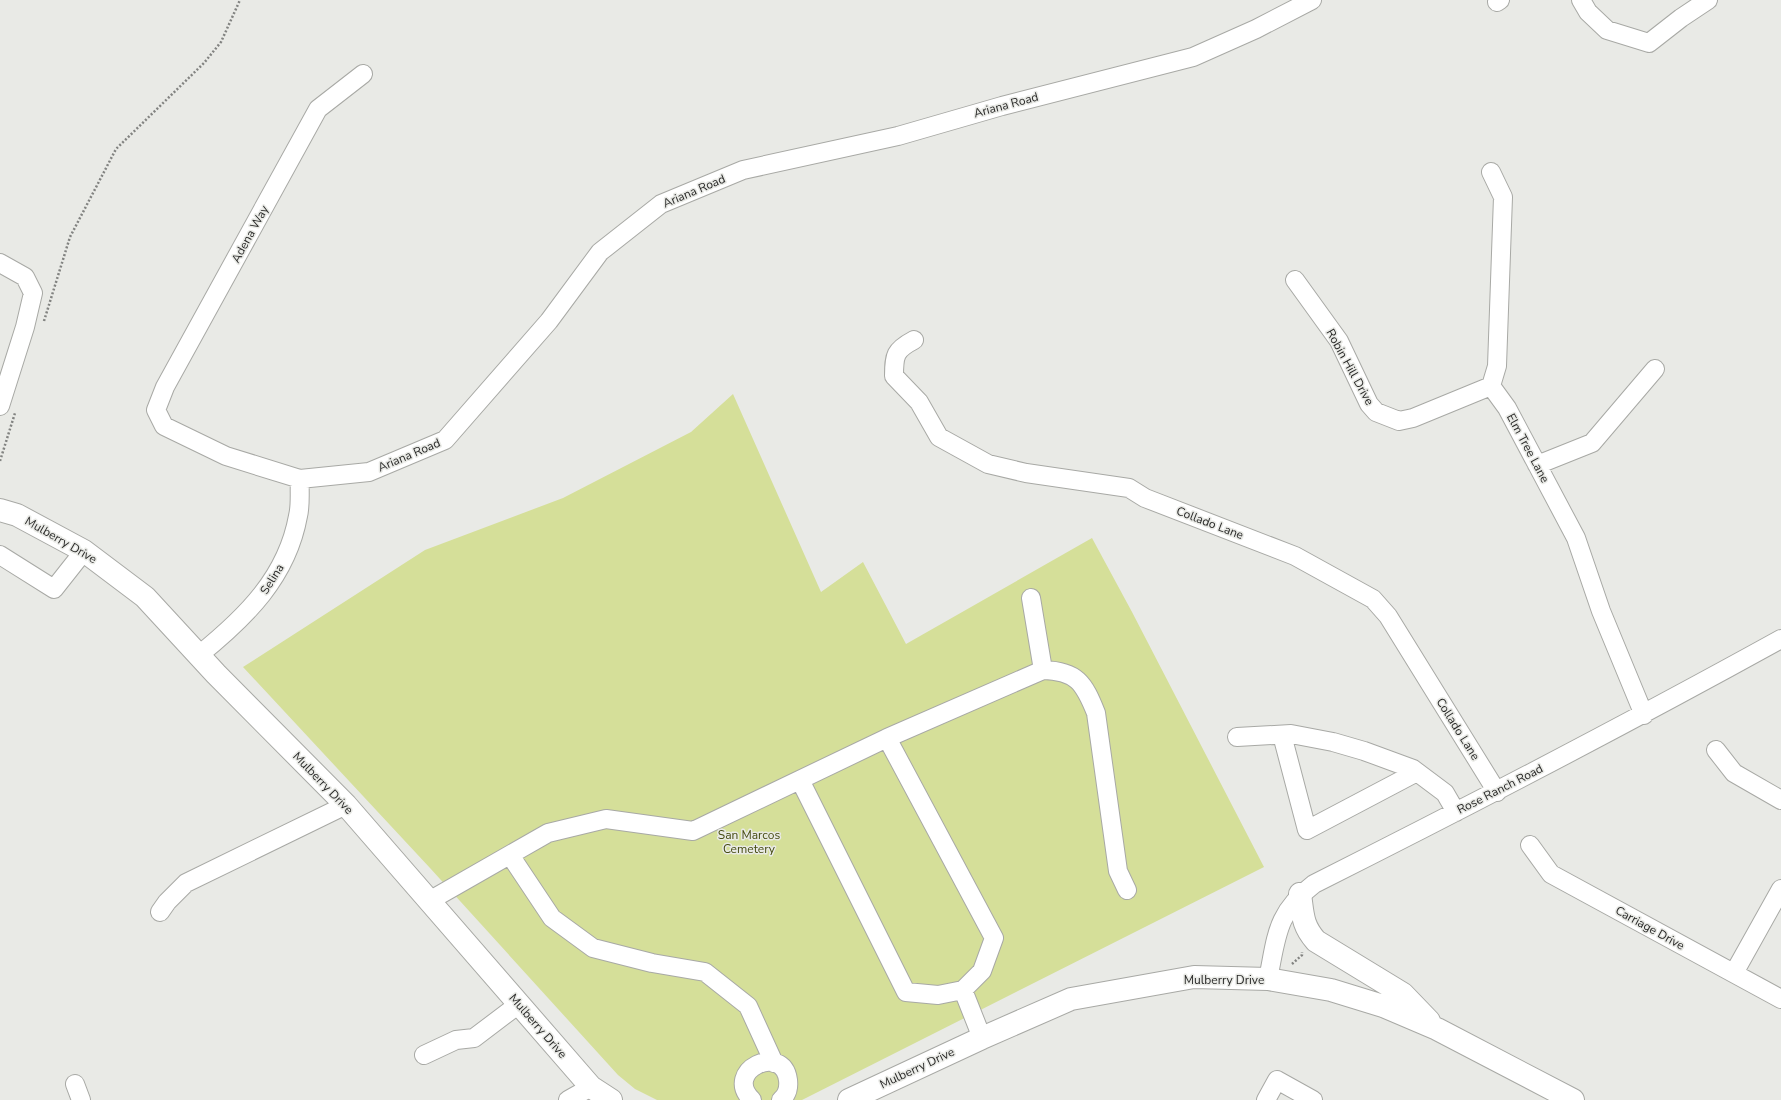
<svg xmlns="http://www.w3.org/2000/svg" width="1781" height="1100" font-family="'Nunito Sans',sans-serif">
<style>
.green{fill:#d5df99}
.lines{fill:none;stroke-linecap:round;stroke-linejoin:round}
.minor-casing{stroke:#a8a9a5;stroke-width:20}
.major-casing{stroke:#a8a9a5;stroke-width:24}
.path{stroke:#828381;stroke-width:2.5;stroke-dasharray:2 2;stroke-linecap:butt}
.minor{stroke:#fff;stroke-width:18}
.major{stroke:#fff;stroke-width:22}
.labels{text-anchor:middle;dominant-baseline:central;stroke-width:3;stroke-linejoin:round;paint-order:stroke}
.street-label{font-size:12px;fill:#292928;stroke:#e9eae6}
.park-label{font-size:12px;fill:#454b10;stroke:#e9eae6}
</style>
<rect width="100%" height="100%" fill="#e9eae6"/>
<path class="green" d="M 733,394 L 821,592 L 863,562 L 906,644 L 1092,538 L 1132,612 L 1264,867 L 802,1100 L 657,1100 L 635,1089 L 618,1075 L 430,868 L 243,667 L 425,550 L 563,498 L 691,432 Z"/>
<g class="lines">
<g class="minor-casing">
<path id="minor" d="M 1581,0 L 1588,12 L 1607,30 L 1649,43 L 1681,18 L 1708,0
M 1497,2 L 1500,0
M 363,74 L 318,109 L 165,387 L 156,410 L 164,426 L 226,456 L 300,479 L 369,472 L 445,440 L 549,321 L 600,252 L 661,204 L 743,170 L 898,136 L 1002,106 L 1193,57 L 1256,29 L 1312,0
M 1491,172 L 1503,197 L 1497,366 L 1491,386 L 1507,408 L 1576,538 L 1601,611 L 1644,715
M 0,263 L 25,277 L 33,293 L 25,327 L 0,406
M 1295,280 L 1339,341 L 1369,404 L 1376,412 L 1399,421 L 1413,418 L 1491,386
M 914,340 C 895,350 894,355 894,376 L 919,402 L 939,437 L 988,464 L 1026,473 L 1129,488 L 1145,498 L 1295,556 L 1373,599 L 1388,616 L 1497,792
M 1537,465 L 1592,443 L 1655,369
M 0,555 L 54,589 L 84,551
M 1031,598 L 1043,670
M 199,655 C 246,617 287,577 298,516 C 301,504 299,491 300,479
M 1282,735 L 1307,830 L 1417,772
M 1237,737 L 1291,734 L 1333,742 L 1364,751 L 1413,769 L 1445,793 L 1456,812
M 1716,750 L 1734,773 L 1781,800
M 800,780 L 906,992 L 938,995 L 963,990
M 1530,845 L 1551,874 L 1781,999
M 510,855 L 552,918 L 593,948 L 652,963 L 705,972 L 748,1006 L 774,1063
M 429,901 L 548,833 L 606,819 L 693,831 L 887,738
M 160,912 L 167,902 L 186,883 L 346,805
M 1734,973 L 1781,889
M 1268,979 C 1277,935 1276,913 1314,884 C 1471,805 1627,724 1781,639
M 982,1038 L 963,990 L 982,971 L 994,938 L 887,738 L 1043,670 C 1077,671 1084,683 1096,713 L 1118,871 L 1127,890
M 424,1055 L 456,1040 L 474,1038 L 519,1004
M 75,1084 L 81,1100
M 568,1100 L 591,1087
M 752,1100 C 722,1071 783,1042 788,1080 C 789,1088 787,1095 781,1100
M 1266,1100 L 1277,1080 L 1313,1100"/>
</g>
<g class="major-casing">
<path id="major" d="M 0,510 L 17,515 L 84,551 L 145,597 L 216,674 L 346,805 L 591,1087 L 611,1100
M 1300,894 C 1303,915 1302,925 1316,941 L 1403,994 L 1429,1021
M 849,1100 L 982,1038 L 1071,999 L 1194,977 L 1268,979 L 1331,990 L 1383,1006 L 1437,1029 L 1573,1100"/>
</g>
<path class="path" d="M 44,321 L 70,237 L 116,149 L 204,63 L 221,42 L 240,0
M 0,461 L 15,413
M 1292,964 L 1302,955 L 1302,952"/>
<use href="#minor" class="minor"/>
<use href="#major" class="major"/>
</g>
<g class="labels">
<g class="street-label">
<text transform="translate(1006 105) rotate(-15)">Ariana Road</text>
<text transform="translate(694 191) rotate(-23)">Ariana Road</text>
<text transform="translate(250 234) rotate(-61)">Adena Way</text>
<text transform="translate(1350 367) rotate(61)">Robin Hill Drive</text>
<text transform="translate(1528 448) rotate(62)">Elm Tree Lane</text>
<text transform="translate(409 455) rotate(-23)">Ariana Road</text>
<text transform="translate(1210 523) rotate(21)">Collado Lane</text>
<text transform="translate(61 540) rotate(30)">Mulberry Drive</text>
<text transform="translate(272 579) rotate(-58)">Selina</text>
<text transform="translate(1458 729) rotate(58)">Collado Lane</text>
<text transform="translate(323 783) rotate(46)">Mulberry Drive</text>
<text transform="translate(1500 789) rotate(-27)">Rose Ranch Road</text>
<text transform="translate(1650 928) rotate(29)">Carriage Drive</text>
<text x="1224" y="980">Mulberry Drive</text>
<text transform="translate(538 1026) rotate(49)">Mulberry Drive</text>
<text transform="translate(917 1068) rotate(-25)">Mulberry Drive</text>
</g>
<g class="park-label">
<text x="749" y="835">San Marcos<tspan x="749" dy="14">Cemetery</tspan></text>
</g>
</g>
</svg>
